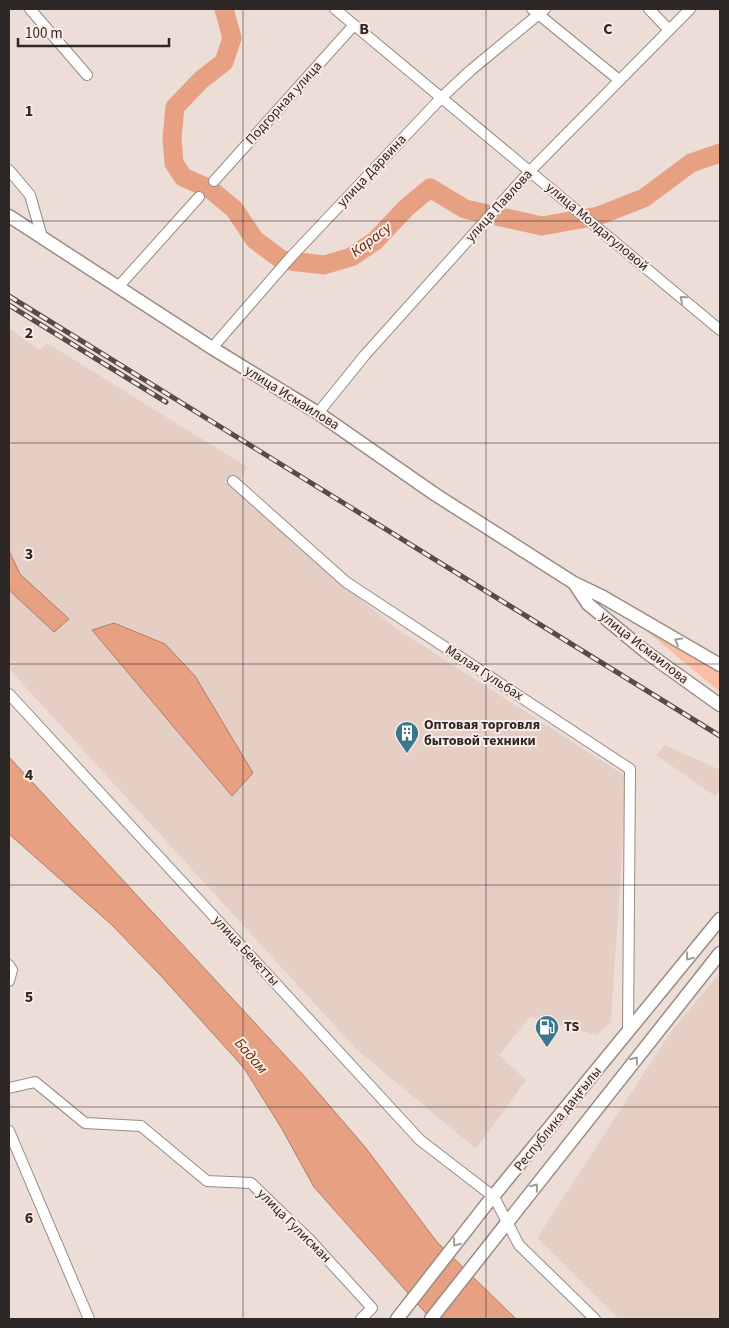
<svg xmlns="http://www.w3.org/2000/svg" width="729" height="1328" font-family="'Source Sans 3',sans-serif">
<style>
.built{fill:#e5cfc5}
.green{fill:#fbbea3}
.water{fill:#e7a081;stroke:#af7c65}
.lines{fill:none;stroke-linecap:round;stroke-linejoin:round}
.river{stroke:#e7a081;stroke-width:19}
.minor-casing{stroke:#998b85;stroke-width:12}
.major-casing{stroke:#998b85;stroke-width:15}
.minor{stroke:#fff;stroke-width:10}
.major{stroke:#fff;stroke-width:12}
.rail-casing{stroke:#544c49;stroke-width:5}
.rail{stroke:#faebe4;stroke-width:3;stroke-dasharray:9;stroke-linecap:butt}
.oneway{stroke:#a09e9d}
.grid{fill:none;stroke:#2d2725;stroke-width:1;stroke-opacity:0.55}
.labels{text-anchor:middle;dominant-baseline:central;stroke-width:4;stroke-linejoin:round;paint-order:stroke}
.street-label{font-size:14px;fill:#2d2725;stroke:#faebe4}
.poi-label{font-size:14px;font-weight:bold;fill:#2d2725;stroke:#faebe4;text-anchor:start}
.water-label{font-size:15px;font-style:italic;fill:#632502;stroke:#faebe4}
.grid-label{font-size:16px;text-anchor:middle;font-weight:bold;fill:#2d2725;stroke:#faebe4;stroke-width:4;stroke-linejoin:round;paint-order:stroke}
</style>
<rect width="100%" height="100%" fill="#edddd7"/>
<path class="built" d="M 9,328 L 40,350 L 47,343 L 247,467 L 235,490 L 341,583 L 397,629 L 627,777 L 611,1022 L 597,1035 L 530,1017 L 499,1055 L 526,1080 L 476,1149 L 356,1049 L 9,669 Z
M 665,745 L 720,770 L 720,790 L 715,796 L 656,755 Z
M 720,973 L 720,1319 L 619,1319 L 537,1238 L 672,1030 Z"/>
<path class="green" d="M 619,608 L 720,669 L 720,692 Z"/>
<path class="water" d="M 9,551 L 20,574 L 69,619 L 54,632 L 9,590 Z
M 114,623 L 165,644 L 195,676 L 253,773 L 232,796 L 92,630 Z
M 9,757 L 304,1076 L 365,1147 L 437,1242 L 516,1319 L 431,1319 L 314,1187 L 282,1129 L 244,1068 L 162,977 L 112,925 L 9,834 Z"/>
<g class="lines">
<path class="river" d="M 224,9 L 232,38 L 224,62 L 201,80 L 175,107 L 172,138 L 174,163 L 183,177 L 210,189 L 234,209 L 255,240 L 282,260 L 324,265 L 351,257 L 375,241 L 406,208 L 430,188 L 465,209 L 542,226 L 598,216 L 644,198 L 691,163 L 720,153"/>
<g class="minor-casing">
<path id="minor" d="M 30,9 L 87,75
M 335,9 L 720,330
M 532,9 L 619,80
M 649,9 L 668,29
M 9,170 L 30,195 L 42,237
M 214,181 L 354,25
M 119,286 L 199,197
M 212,348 L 290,258 L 442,97 L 471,70 L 545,9
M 318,413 L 365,355 L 530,171 L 690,9
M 233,481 L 346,582 L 630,769 L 628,1032
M 9,694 L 420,1140 L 494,1197 L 519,1245 L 595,1319
M 9,965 L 12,970 L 9,981
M 9,1088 L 35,1082 L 85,1123 L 141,1126 L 207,1181 L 251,1183 L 310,1240 L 372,1308 L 361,1319
M 9,1131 L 89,1319"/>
</g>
<g class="major-casing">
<path id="major" d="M 9,216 L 212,348 L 318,413 L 436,495 L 574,583 L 603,597 L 720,665
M 574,583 L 588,604 L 646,652 L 720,705
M 397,1319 L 486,1205 L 720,919
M 431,1319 L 720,953"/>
</g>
<use href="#minor" class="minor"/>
<use href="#major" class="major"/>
<g class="rail-casing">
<path id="rail" d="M 9,296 L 720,736
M 9,305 L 166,402"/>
</g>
<use href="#rail" class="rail"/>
</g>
<defs><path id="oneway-chevron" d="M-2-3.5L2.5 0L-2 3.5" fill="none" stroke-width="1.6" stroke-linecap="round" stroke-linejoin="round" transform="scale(1.25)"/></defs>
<g class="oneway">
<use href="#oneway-chevron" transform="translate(683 299) rotate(-140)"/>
<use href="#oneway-chevron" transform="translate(678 641) rotate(-150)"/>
<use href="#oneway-chevron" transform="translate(689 957) rotate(129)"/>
<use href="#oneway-chevron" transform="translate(635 1060) rotate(-52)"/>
<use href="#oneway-chevron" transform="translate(535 1187) rotate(-52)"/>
<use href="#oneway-chevron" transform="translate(456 1243) rotate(128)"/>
</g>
<path class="grid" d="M 243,9 L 243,1319M 486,9 L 486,1319M 9,221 L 720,221M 9,443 L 720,443M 9,664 L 720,664M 9,885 L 720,885M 9,1107 L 720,1107"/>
<defs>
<g id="building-pin" transform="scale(1.25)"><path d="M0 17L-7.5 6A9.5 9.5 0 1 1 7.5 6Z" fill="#3a778d" stroke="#faebe4"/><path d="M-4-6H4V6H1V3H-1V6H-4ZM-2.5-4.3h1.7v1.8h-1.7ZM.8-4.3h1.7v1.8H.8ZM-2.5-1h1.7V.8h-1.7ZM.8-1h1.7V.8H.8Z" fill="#fff"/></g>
<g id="fuel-pin" transform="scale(1.25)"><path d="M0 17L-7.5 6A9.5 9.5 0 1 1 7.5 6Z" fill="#3a778d" stroke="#faebe4"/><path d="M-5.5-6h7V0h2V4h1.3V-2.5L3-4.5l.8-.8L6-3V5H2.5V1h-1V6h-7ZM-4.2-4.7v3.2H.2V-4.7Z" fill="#fff"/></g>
</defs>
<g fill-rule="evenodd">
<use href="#building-pin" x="407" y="733"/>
<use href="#fuel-pin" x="547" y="1027"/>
</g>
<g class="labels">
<g class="street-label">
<text transform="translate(284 103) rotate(-48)">Подгорная улица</text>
<text transform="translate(372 171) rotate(-47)">улица Дарвина</text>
<text transform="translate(499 206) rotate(-48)">улица Павлова</text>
<text transform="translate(597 227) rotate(40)">улица Молдагуловой</text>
<text transform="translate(292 398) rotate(32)">улица Исмаилова</text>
<text transform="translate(644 648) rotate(38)">улица Исмаилова</text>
<text transform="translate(484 673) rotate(33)">Малая Гульбах</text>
<text transform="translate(246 951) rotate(47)">улица Бекетты</text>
<text transform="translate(558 1119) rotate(-51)">Республика даңғылы</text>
<text transform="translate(294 1226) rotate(45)">улица Гулисман</text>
</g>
<g class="poi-label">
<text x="424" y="725">Оптовая торговля<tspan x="424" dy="16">бытовой техники</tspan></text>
<text x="564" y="1027">TS</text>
</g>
<g class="water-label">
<text transform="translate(371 240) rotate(-37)">Карасу</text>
<text transform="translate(251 1056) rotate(49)">Бадам</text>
</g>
</g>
<g class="grid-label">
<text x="364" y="34">B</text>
<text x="608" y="34">C</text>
<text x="29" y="116">1</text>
<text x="29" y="338">2</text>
<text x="29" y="559">3</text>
<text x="29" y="780">4</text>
<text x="29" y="1002">5</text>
<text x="29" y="1223">6</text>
</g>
<rect width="729" height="1328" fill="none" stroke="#2d2725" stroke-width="20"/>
<path d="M18 38v8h151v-8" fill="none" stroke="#2d2725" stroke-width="2.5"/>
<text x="25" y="38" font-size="15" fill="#2d2725" stroke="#faebe4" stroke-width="4" paint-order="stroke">100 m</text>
</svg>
